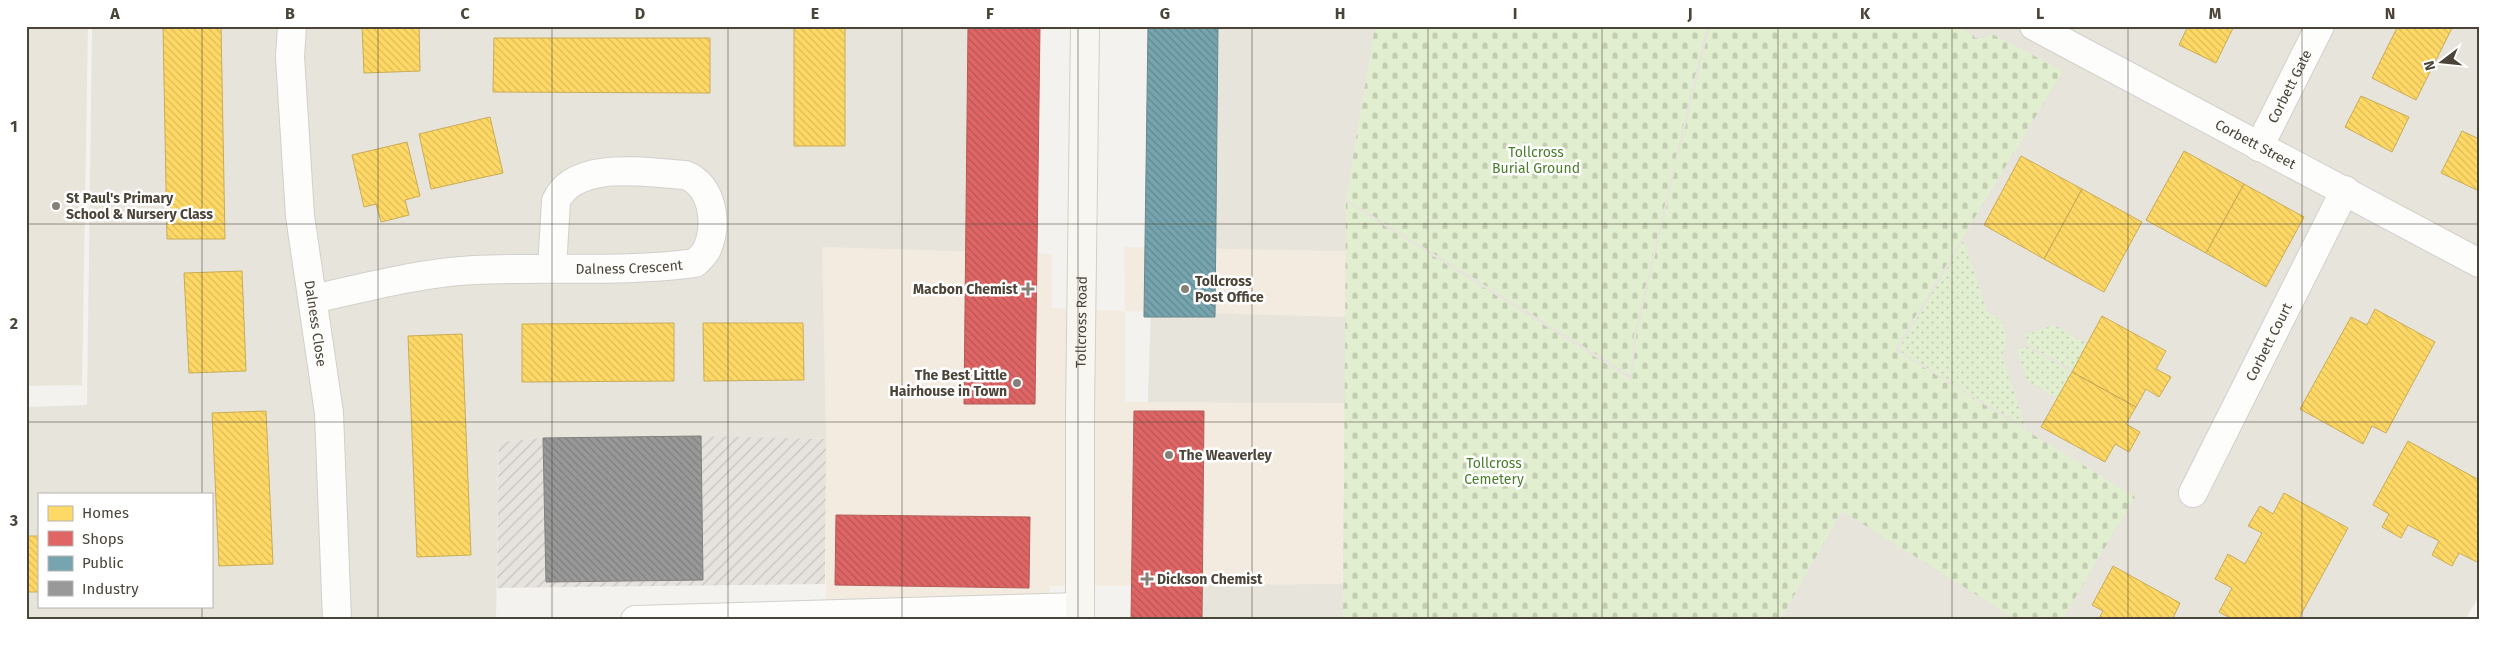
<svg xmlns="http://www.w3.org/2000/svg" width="2505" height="646" font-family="'Fira Sans',sans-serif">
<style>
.residential{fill:#e7e4dc;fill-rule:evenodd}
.commercial{fill:#f3ebdf}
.industrial{fill:url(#industrial-furrows)}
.education{fill:#eae5da}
.cemetery{fill:url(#cemetery-stones)}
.garden{fill:url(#garden-dots)}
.homes{fill:url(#homes-back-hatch);stroke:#c9ac58}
.shops{fill:url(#shops-back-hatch);stroke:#b35c58}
.public{fill:url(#public-back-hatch);stroke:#69888c}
.industry{fill:url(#industry-back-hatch);stroke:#82807c}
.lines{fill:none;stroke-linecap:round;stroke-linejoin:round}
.street-casing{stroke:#d2d0cb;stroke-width:30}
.secondary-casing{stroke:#d3cfc5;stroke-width:30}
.street{stroke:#fdfdfc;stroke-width:28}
.secondary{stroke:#f7f6f1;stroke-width:28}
.grid{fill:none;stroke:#4b4439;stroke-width:1;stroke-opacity:0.55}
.poi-dot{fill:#868178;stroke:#fff;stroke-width:2}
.labels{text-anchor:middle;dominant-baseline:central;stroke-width:5;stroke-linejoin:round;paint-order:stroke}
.street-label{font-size:14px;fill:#4b4439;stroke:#fff}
.park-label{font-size:14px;fill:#4a7f2a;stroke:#fff}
.poi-label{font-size:14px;font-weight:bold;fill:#4b4439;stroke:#fff;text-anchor:start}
.neatline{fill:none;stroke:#4b4439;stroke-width:2}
.grid-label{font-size:16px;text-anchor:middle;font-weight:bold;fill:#4b4439}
</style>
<defs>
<pattern id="industrial-furrows" width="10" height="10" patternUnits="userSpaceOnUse" patternTransform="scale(1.25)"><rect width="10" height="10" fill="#e6e2de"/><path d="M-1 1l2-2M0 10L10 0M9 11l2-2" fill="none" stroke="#c7c3bf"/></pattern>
<pattern id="cemetery-stones" width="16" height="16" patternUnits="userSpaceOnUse" patternTransform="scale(1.25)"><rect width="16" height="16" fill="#e1eecf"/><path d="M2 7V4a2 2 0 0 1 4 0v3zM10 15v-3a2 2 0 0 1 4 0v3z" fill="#c3cdb2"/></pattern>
<pattern id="garden-dots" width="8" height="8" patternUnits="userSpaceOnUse" patternTransform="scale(1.25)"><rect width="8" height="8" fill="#e1eecf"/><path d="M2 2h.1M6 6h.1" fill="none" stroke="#c3cdb2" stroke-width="1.8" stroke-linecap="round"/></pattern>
<pattern id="homes-back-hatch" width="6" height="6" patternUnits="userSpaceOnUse" patternTransform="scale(1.25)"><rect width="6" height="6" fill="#ffd966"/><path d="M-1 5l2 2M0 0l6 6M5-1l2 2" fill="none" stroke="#dcbb59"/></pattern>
<pattern id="shops-back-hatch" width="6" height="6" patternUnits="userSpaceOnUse" patternTransform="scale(1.25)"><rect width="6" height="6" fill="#e06666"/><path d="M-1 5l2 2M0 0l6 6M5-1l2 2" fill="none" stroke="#b85655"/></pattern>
<pattern id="public-back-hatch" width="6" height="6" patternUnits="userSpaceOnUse" patternTransform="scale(1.25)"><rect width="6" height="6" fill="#76a5af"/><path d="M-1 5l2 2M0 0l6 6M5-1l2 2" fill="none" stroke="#63888f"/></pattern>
<pattern id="industry-back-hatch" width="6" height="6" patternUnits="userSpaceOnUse" patternTransform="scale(1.25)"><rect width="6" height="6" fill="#999"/><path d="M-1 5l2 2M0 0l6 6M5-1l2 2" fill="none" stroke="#7f7e7e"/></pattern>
</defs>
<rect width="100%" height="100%" fill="#f4f2ee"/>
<path class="residential" d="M 92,26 L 1026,26 L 1005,439 L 543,438 L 499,442 L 496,620 L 26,620 L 26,407 L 87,405 ZM 39,495 L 211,495 L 211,607 L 39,607 Z
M 1161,26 L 2479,26 L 2479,596 L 2465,620 L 1140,620 Z"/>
<path class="commercial" d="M 822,247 L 1052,254 L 1052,308 L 1125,311 L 1124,247 L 1346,251 L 1345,317 L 1125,311 L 1125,402 L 1345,403 L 1343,584 L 1050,586 L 1049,620 L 826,620 L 826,439 Z"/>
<path class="industrial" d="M 701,436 L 826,439 L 825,584 L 497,588 L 499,442 L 543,438 Z"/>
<path class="education" d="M 26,26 L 88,26 L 82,385 L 26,386 Z"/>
<path class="cemetery" d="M 1375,26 L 1707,26 L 1675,160 L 1677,161 L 1710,26 L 1957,26 L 1973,35 L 1975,38 L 1984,38 L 1990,34 L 1994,35 L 2063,71 L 1895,350 L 2135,497 L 2062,620 L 2017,620 L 1842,511 L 1780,620 L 1343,620 L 1346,202 L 1632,380 L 1636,336 L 1676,166 L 1674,166 L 1634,335 L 1630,375 L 1346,199 Z"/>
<path class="garden" d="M 1964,240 L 1987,312 L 2001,320 L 2007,338 L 2002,356 L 2026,428 L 1898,350 Z
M 2054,325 L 2087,344 L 2073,370 L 2029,346 L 2025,335 Z
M 2027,347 L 2072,372 L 2057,398 L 2027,381 L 2017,350 Z"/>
<path class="homes" d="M 163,26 L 221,26 L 225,239 L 167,239 Z
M 362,26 L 419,26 L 420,71 L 364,73 Z
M 794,26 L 845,26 L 845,146 L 794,146 Z
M 2188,26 L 2234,26 L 2216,63 L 2179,45 Z
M 2398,26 L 2453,26 L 2416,100 L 2372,78 Z
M 494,38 L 710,38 L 710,93 L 493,92 Z
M 2361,96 L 2409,117 L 2392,152 L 2345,127 Z
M 490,117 L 503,173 L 431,189 L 419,134 Z
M 2462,131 L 2479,139 L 2479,191 L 2441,173 Z
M 407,142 L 420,196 L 405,200 L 409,215 L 381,222 L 376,204 L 364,207 L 352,155 Z
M 2184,151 L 2244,184 L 2206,253 L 2146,220 Z
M 2021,156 L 2082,189 L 2044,259 L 1984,225 Z
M 2244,184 L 2304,217 L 2266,287 L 2206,253 Z
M 2082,189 L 2142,222 L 2104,292 L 2044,259 Z
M 242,271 L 246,371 L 189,373 L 184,273 Z
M 2375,309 L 2435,342 L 2386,433 L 2372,426 L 2363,444 L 2300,409 L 2351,317 L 2367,325 Z
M 2102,316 L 2166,351 L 2156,369 L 2171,377 L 2159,397 L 2146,389 L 2136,407 L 2072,372 Z
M 674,323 L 674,381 L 522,382 L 522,324 Z
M 703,323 L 803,323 L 804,380 L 704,381 Z
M 462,334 L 471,555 L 417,557 L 408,336 Z
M 2072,372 L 2136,407 L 2126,424 L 2140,432 L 2129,452 L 2115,444 L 2105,462 L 2041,427 Z
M 266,411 L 273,564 L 219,566 L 212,413 Z
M 2408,441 L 2479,480 L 2479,563 L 2459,553 L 2452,566 L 2432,555 L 2439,541 L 2408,525 L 2401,538 L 2382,527 L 2389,514 L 2373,505 Z
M 2284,493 L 2348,528 L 2298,620 L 2234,620 L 2219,612 L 2232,588 L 2215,579 L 2228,554 L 2245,564 L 2262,533 L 2248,526 L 2260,506 L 2273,514 Z
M 26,536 L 39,536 L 39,592 L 26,592 Z
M 2113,566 L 2180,603 L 2172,620 L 2098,620 L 2103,611 L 2092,605 Z"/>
<path class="shops" d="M 968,26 L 1040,26 L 1035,404 L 964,404 Z
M 1134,411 L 1204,411 L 1202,620 L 1131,620 Z
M 836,515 L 1030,517 L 1029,588 L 835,585 Z"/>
<path class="public" d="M 1148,26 L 1218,26 L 1215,317 L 1144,317 Z"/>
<path class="industry" d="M 701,436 L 703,580 L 546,582 L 543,438 Z"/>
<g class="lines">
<g class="street-casing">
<g id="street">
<path id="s1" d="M 292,26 L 290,57 L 300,216 L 329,413 L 337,620"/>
<path id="s2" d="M 2034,26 L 2479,263"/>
<path id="s3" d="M 2259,147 L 2320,26"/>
<path id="s4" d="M 313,299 C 367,287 419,273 474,270 C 547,266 622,273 695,263 C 699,259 705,254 707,249 C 718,224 713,185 685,175 C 648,173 575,159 556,201 L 552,268"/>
<path id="s5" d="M 2193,493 L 2345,190"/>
<path d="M 635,620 L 1080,607"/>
</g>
</g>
<g class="secondary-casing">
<g id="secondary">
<path id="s6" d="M 1080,620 L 1080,414 L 1085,26"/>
</g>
</g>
<use href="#street" class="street"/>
<use href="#secondary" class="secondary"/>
</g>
<path class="grid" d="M 202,26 L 202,495M 378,26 L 378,620M 552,26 L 552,620M 728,26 L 728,620M 902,26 L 902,620M 1078,26 L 1078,620M 1252,26 L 1252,620M 1428,26 L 1428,620M 1602,26 L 1602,620M 1778,26 L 1778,620M 1952,26 L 1952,620M 2128,26 L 2128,620M 2302,26 L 2302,620M 26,224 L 2479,224M 26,422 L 2479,422M 202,607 L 202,620"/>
<g class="poi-dot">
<circle cx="56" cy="206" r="5"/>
<path d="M1025.5 281.5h5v5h5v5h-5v5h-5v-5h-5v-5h5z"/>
<circle cx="1185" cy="289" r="5"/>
<circle cx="1017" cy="383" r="5"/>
<circle cx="1169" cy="455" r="5"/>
<path d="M1144.5 571.5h5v5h5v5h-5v5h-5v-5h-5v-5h5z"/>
</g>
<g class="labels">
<g class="street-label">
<text stroke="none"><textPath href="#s3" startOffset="68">Corbett Gate</textPath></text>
<text stroke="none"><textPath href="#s2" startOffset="251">Corbett Street</textPath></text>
<text stroke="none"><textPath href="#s4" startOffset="319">Dalness Crescent</textPath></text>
<text stroke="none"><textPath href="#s1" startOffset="299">Dalness Close</textPath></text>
<text stroke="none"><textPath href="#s6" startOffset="298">Tollcross Road</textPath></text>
<text stroke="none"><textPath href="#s5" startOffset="169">Corbett Court</textPath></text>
</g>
<g class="park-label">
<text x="1536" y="152">Tollcross<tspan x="1536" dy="16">Burial Ground</tspan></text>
<text x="1494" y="463">Tollcross<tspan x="1494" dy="16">Cemetery</tspan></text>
</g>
<g class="poi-label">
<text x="66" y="198">St Paul's Primary<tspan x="66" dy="16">School &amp; Nursery Class</tspan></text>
<text x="1195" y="281">Tollcross<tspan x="1195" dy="16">Post Office</tspan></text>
<text x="1018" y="289" text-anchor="end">Macbon Chemist</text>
<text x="1007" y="375" text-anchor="end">The Best Little<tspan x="1007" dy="16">Hairhouse in Town</tspan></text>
<text x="1179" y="455">The Weaverley</text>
<text x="1157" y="579">Dickson Chemist</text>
</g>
</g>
<rect width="2505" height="646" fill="none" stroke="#ffffff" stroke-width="55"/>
<rect x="38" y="493" width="175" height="115" fill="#ffffff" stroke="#b7b4b0"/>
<rect x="48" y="506" width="25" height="15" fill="#ffd966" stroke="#b7b4b0"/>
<text x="82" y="518" font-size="15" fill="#4b4439">Homes</text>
<rect x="48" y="531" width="25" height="15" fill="#e06666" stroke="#b7b4b0"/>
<text x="82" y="544" font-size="15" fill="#4b4439">Shops</text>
<rect x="48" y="556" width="25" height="15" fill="#76a5af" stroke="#b7b4b0"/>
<text x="82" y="568" font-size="15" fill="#4b4439">Public</text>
<rect x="48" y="581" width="25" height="15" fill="#999999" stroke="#b7b4b0"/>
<text x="82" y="594" font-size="15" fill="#4b4439">Industry</text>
<g transform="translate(2442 62) rotate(254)" stroke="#ffffff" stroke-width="4" paint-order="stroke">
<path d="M0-4L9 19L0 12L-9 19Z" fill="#4b4439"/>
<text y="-8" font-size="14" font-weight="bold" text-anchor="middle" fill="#4b4439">N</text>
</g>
<rect x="28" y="28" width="2450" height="590" class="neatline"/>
<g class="grid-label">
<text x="115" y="19">A</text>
<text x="290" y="19">B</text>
<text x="465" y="19">C</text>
<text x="640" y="19">D</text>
<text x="815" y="19">E</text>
<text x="990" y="19">F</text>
<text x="1165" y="19">G</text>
<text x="1340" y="19">H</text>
<text x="1515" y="19">I</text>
<text x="1690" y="19">J</text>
<text x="1865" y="19">K</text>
<text x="2040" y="19">L</text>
<text x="2215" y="19">M</text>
<text x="2390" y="19">N</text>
<text x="14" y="132">1</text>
<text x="14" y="329">2</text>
<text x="14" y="526">3</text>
</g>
</svg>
